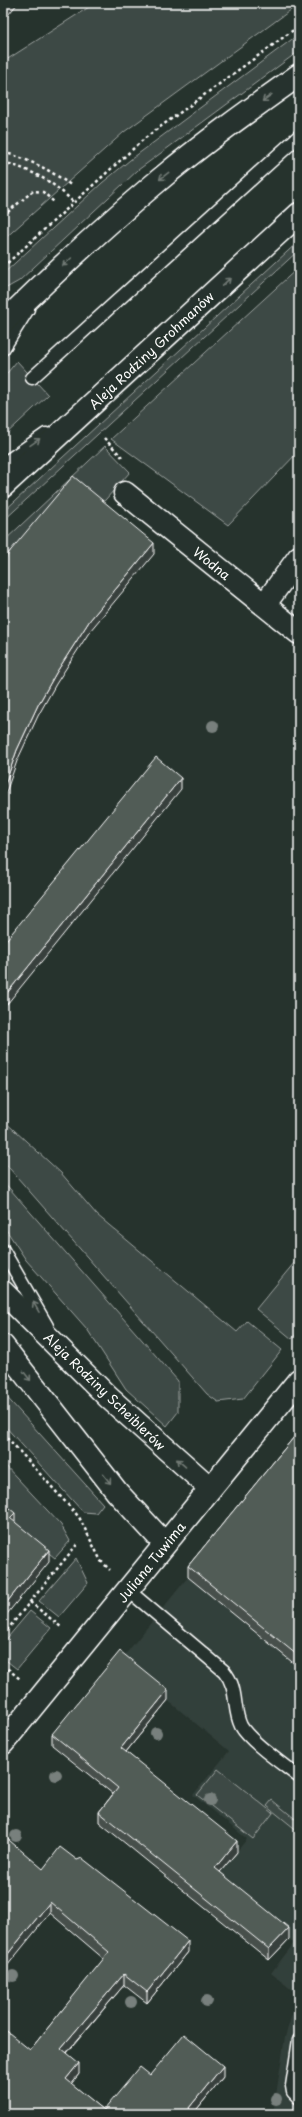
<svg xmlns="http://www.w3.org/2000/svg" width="302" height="2117" font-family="'Playpen Sans',sans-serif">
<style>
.built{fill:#333f3a}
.green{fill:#3e4944;stroke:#9ea4a2}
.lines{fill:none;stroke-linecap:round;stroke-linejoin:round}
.lane-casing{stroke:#fff;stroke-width:15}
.street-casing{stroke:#fff;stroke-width:25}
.secondary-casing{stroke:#fff;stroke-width:25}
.path{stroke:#fff;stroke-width:2.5;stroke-dasharray:3 3;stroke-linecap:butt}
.lane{stroke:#26332d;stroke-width:12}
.street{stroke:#26332d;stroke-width:22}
.secondary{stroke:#26332d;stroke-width:22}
.tree{fill:#78807d}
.wall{fill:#464f4b;stroke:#fff}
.shaded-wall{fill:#39403d;stroke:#fff}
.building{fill:#515c57;stroke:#fff}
.oneway{stroke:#727a76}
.labels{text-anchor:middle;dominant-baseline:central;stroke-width:3.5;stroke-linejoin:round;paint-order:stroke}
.street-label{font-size:13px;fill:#fff;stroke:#26332d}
</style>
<rect width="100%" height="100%" fill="#26332d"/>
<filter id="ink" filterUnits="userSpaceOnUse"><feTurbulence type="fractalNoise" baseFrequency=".025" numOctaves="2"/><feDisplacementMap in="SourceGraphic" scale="8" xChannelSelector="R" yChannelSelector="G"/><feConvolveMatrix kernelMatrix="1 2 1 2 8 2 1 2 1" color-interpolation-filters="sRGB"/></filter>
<g filter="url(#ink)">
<path class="built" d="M 188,1577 L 297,1666 L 299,1664 L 299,2114 L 273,2114 L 285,2037 L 298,1995 L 271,1973 L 294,1943 L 215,1878 L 247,1839 L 193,1795 L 229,1751 L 120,1661 Z"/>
<path class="green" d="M 85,3 L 299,4 L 124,132 L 3,240 L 3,62 L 89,7 Z
M 299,34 L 299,51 L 138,170 L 19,281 L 3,290 L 3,274 L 102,183 L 130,160 Z
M 299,241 L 299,250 L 3,521 L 3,512 Z
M 299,267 L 299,451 L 228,525 L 111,439 Z
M 17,361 L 48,395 L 3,437 L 3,378 Z
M 105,446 L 130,472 L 98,508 L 73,488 L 3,558 L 3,542 Z
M 3,1120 L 61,1173 L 97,1215 L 237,1332 L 247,1321 L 282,1350 L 243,1399 L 218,1402 L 207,1394 L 3,1161 Z
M 3,1181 L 178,1381 L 178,1412 L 167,1426 L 126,1389 L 87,1329 L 26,1260 L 3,1225 Z
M 299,1257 L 299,1330 L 292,1339 L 256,1309 Z
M 3,1393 L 103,1504 L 96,1513 L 83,1512 L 3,1424 Z
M 3,1463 L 61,1525 L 70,1541 L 55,1558 L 3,1516 Z
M 76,1558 L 88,1583 L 59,1617 L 39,1601 Z
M 30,1611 L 51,1628 L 17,1669 L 3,1658 L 3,1643 Z
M 218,1769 L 273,1813 L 253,1839 L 197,1795 Z
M 272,1800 L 299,1822 L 299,1832 L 267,1806 Z"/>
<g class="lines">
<g class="lane-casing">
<path id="lane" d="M 3,349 L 28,309
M 32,378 L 299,136
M 3,464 L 46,434
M 3,1250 L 47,1326
M 128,1590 L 224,1671 C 239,1689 232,1708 241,1726 C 250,1742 284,1765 299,1777
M 299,2040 L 292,2086 L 293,2092 L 299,2098"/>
</g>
<g class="street-casing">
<path id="street" d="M 125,493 L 299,633
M 265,604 L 299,557"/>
</g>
<g class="secondary-casing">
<path id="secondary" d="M 3,323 C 53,274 104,226 158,181 C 203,143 251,109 299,75
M 3,486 L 299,214
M 3,1292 L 108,1397 L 210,1488
M 3,1346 L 117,1492 L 165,1544
M 3,1743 L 299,1380"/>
</g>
<path class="path" d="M 3,152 C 32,161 47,168 72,186
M 3,162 C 31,170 53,181 73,202
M 3,216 L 33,191 L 43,192 L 54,202
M 3,267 L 145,138 L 299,26
M 104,438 L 122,457
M 3,1433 L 79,1517 L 101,1561 L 110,1570
M 30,1602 L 61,1627
M 3,1635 L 79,1542
M 3,1665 L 20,1679"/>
<use href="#lane" class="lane"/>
<use href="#street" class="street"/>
<use href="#secondary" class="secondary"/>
</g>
<g class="tree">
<circle cx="213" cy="726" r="6"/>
<circle cx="156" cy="1733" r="6"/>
<circle cx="56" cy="1775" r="6"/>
<circle cx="210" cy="1800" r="6"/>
<circle cx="16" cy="1836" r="6"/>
<circle cx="13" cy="1976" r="6"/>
<circle cx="207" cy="2001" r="6"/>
<circle cx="131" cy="2002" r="6"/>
<circle cx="276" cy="2099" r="6"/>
</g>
<path class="wall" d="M 299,1431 L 297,1666 L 188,1577 L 188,1566 Z
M 168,1700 L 126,1752 L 237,1852 L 220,1872 L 289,1939 L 269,1960 L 99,1822 L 99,1812 L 113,1794 L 52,1745 L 52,1734 Z
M 43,1869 L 188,1952 L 147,2003 L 124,1985 L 67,2053 L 79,2074 L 71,2084 L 104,2110 L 150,2075 L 223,2077 L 193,2114 L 3,2114 L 30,2050 L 104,1959 L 50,1913 Z"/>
<path class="shaded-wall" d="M 9,3 L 18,3 L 3,21 L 3,10 Z
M 154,543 L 154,554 L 90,631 L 56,684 L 38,716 L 17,761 L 3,801 L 3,790 L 17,750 L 38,705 L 56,673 L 90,620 Z
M 181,778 L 181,789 L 3,1009 L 3,998 Z
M 15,1513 L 15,1525 L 10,1518 Z
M 49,1550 L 49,1562 L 3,1619 L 3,1607 Z
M 299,1652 L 299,1664 L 297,1666 L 297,1655 Z
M 168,1690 L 168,1700 L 121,1758 L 121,1748 Z
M 237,1841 L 237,1852 L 215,1878 L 215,1868 Z
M 50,1902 L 50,1913 L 3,1971 L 3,1960 Z
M 289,1928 L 289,1939 L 269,1960 L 269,1949 Z
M 188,1941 L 188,1952 L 147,2003 L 147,1992 Z
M 124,1974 L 124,1985 L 61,2059 L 61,2048 Z
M 79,2063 L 79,2074 L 66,2090 L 66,2079 Z
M 223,2066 L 223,2077 L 193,2114 L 184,2114 Z"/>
<path class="building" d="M 3,3 L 9,3 L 3,10 Z
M 73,476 L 154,543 L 90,620 L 56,673 L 38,705 L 17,750 L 3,790 L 3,562 L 11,550 Z
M 156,757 L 181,778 L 3,998 L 3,944 Z
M 299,1431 L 299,1652 L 297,1655 L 188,1566 Z
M 3,1503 L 15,1513 L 10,1518 L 49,1550 L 3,1607 Z
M 120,1651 L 168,1690 L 121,1748 L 237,1841 L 215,1868 L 289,1928 L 269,1949 L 99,1812 L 118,1788 L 52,1734 Z
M 3,1835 L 43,1869 L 60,1847 L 77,1860 L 82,1858 L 188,1941 L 147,1992 L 124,1974 L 61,2048 L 79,2063 L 66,2079 L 104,2110 L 140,2067 L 150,2075 L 184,2034 L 223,2066 L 184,2114 L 3,2114 L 3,2028 L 30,2050 L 109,1952 L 50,1902 L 3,1960 Z"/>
<defs><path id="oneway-shaft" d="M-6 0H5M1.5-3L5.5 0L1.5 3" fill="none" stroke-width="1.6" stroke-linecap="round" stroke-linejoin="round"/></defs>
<g class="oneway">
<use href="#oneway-shaft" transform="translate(267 98) rotate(144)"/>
<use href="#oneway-shaft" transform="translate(164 176) rotate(142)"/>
<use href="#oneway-shaft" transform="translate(67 262) rotate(138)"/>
<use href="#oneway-shaft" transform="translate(226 282) rotate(-43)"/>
<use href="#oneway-shaft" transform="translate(35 442) rotate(-35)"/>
<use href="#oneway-shaft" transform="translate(36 1307) rotate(-120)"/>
<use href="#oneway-shaft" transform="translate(27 1376) rotate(52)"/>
<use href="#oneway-shaft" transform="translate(181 1463) rotate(-139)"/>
<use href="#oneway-shaft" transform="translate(107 1479) rotate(52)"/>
</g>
</g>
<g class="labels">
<g class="street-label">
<text transform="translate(151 350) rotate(-43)">Aleja Rodziny Grohmanów</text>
<text transform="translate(212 563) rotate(39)">Wodna</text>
<text transform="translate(105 1391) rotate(44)">Aleja Rodziny Scheiblerów</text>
<text transform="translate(151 1562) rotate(-51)">Juliana Tuwima</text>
</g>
</g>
<rect width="302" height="2117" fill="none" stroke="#26332d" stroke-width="16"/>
<rect x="8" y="8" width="286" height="2101" fill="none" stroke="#fff" stroke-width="1.5" filter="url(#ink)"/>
</svg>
